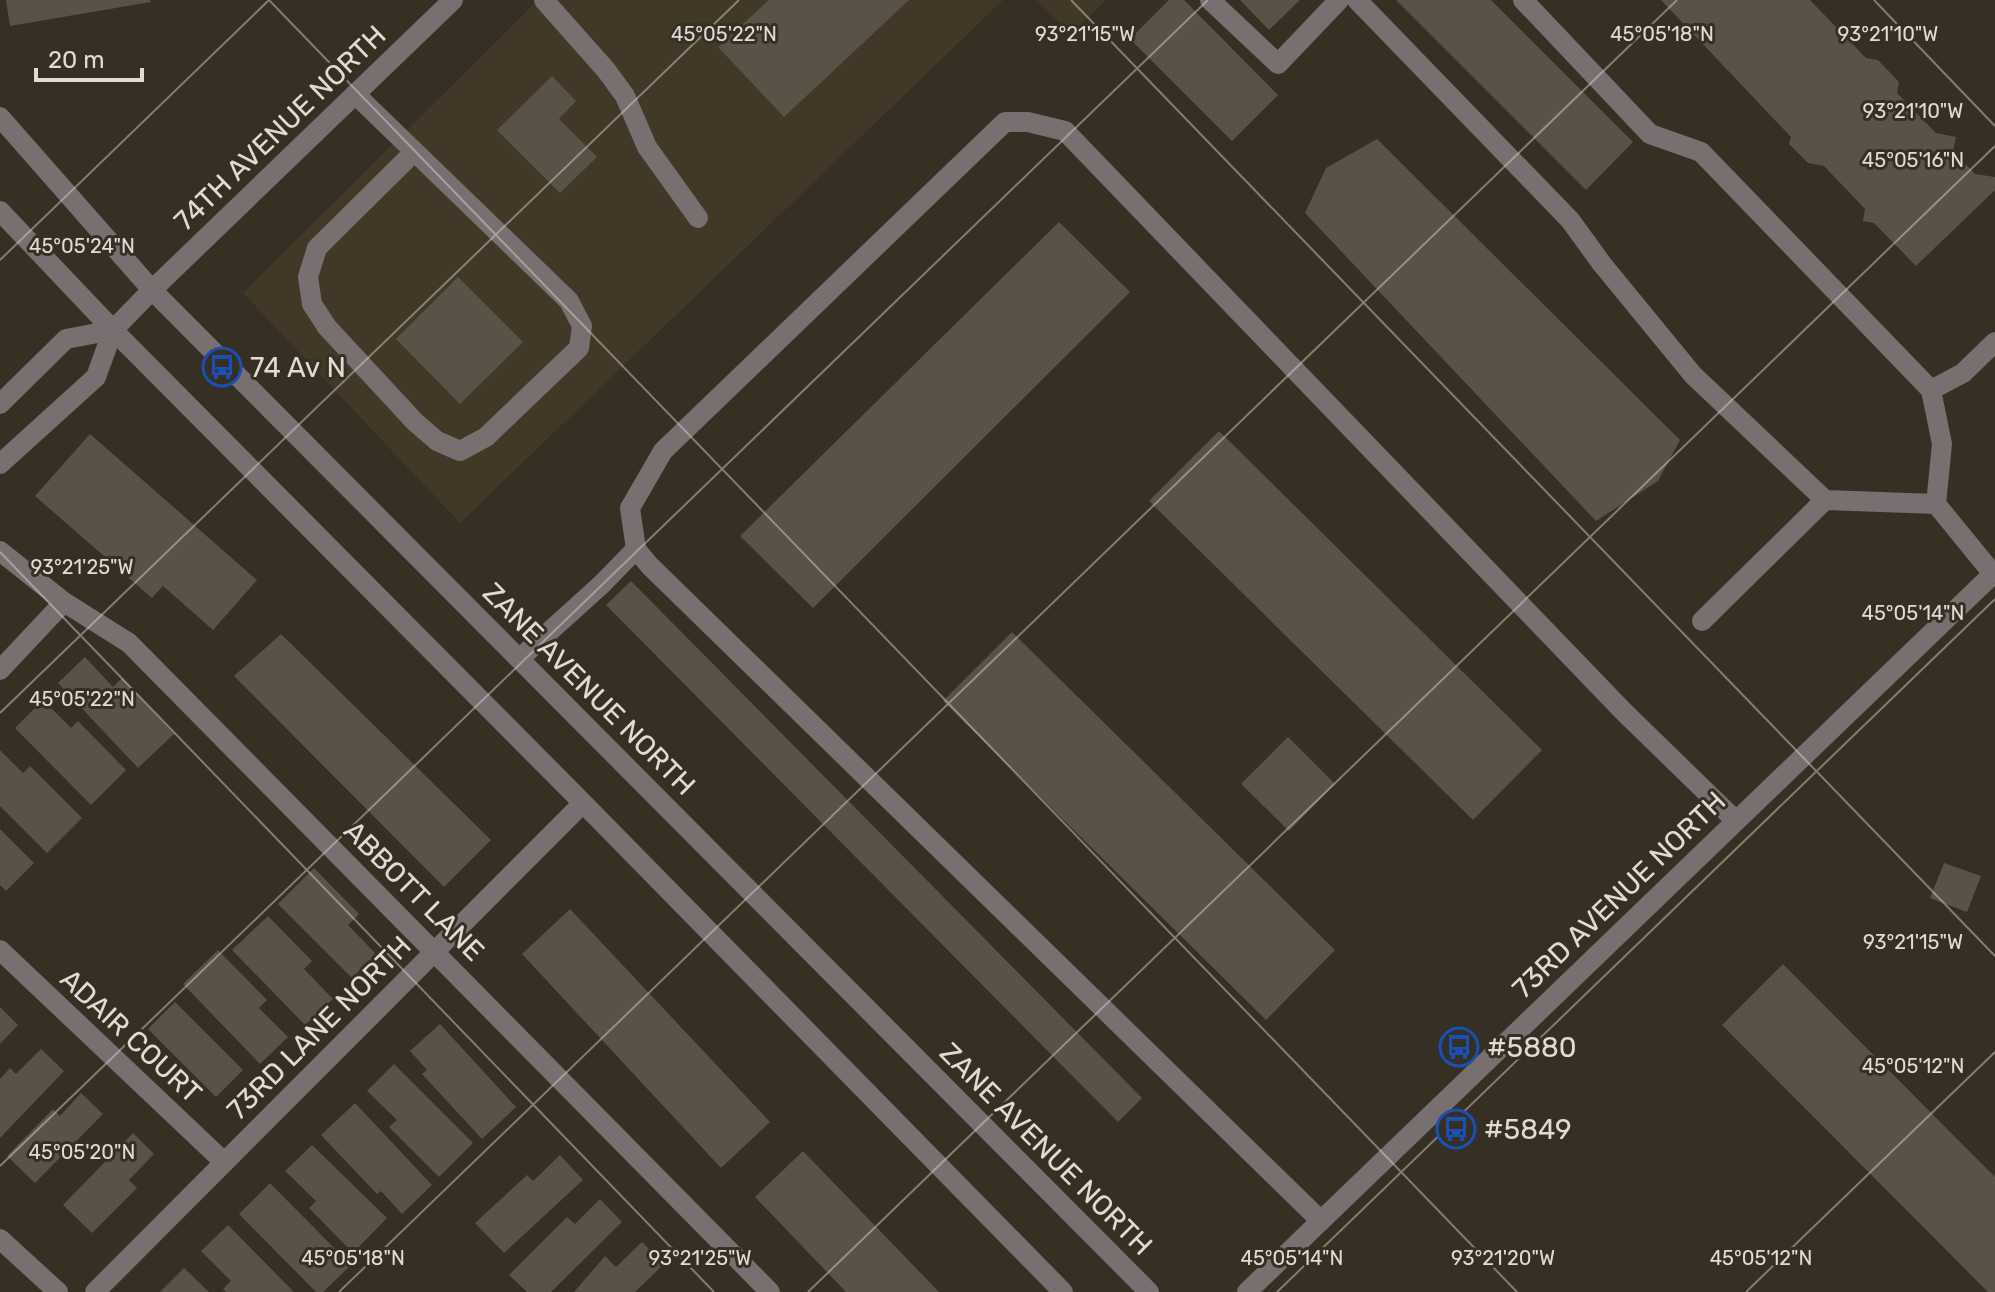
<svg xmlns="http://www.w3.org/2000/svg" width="1995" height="1292" font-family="Rubik,sans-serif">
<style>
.built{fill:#423827}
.building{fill:#595246}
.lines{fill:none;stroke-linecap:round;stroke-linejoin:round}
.minor{stroke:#776f70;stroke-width:20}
.ticks{fill:none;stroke:#e0dcd5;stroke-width:2;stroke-opacity:0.45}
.labels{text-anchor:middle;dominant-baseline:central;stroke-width:6;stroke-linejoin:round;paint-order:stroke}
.street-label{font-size:28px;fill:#e0dcd5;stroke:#362f24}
.poi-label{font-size:28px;fill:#e0dcd5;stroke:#362f24;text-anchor:start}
.ticks-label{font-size:20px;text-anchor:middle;fill:#e0dcd5;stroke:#362f24;stroke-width:6;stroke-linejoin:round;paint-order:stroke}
</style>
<rect width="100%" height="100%" fill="#362f24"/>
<path class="built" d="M 538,0 L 1003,0 L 460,523 L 243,293 Z
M 1037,0 L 1106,0 L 1071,34 Z"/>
<path class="building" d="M 6,0 L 150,0 L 151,2 L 10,26 Z
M 769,0 L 909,0 L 784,117 L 718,47 Z
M 1169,0 L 1184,0 L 1278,95 L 1232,141 L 1130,39 Z
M 1240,0 L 1300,0 L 1269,30 Z
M 1396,0 L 1491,0 L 1633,142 L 1586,190 Z
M 1661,0 L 1810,0 L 1866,58 L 1878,60 L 1899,82 L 1897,93 L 1936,133 L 1956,137 L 1953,151 L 1975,174 L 1995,177 L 1995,190 L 1916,266 L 1874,223 L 1863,221 L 1865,209 L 1824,166 L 1808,163 L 1789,144 L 1791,137 Z
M 552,76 L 576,101 L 559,119 L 597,157 L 560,193 L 497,130 Z
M 1377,139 L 1680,440 L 1658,481 L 1596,521 L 1305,213 L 1326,168 Z
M 1059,222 L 1130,292 L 813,608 L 740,536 Z
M 458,277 L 523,342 L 460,404 L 396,339 Z
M 1219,431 L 1542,750 L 1473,820 L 1149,501 Z
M 90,434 L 257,580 L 213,630 L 163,586 L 152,598 L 35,496 Z
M 631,581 L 1142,1098 L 1118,1122 L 606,605 Z
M 1012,632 L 1335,950 L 1266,1020 L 943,701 Z
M 281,634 L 491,840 L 444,887 L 234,676 Z
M 85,657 L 113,687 L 122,678 L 174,734 L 138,768 L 58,683 Z
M 43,700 L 71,728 L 78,721 L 126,770 L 91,805 L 15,728 Z
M 1288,737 L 1335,784 L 1289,831 L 1241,784 Z
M 0,750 L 23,773 L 30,766 L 82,818 L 47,853 L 0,806 Z
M 0,829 L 34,863 L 6,891 L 0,885 Z
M 1944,863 L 1981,876 L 1967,912 L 1930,898 Z
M 314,868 L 359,914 L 348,925 L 376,954 L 352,978 L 278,904 Z
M 570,909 L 770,1122 L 721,1168 L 522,954 Z
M 268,916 L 312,961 L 304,969 L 333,999 L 305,1025 L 232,950 Z
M 218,950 L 267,1000 L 259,1008 L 288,1037 L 260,1064 L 183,984 Z
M 1783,964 L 1995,1177 L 1995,1292 L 1988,1292 L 1722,1025 Z
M 175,1002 L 243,1070 L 216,1097 L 148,1029 Z
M 0,1007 L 18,1025 L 0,1044 Z
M 440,1024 L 516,1107 L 482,1139 L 422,1074 L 427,1070 L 410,1051 Z
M 41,1049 L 64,1071 L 0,1138 L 0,1079 L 10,1068 L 16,1074 Z
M 394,1064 L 473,1143 L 439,1177 L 389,1127 L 397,1120 L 367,1091 Z
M 81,1093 L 103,1114 L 35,1183 L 7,1156 L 53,1109 L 60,1116 Z
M 355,1103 L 432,1185 L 402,1214 L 381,1191 L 377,1194 L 321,1135 Z
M 133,1133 L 154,1154 L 129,1180 L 137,1188 L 92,1233 L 63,1205 Z
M 312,1145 L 387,1218 L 353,1253 L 309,1208 L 316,1201 L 285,1171 Z
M 803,1151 L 939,1292 L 846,1292 L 755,1197 Z
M 560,1155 L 583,1180 L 504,1253 L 475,1223 L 527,1175 L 533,1181 Z
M 270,1183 L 351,1265 L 323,1292 L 316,1292 L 239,1214 Z
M 600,1199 L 622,1222 L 551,1292 L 527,1292 L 509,1275 L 567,1217 L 575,1224 Z
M 228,1225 L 294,1292 L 226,1292 L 223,1289 L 231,1281 L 201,1251 Z
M 642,1242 L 664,1264 L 635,1292 L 574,1292 L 605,1256 L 616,1267 Z
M 184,1268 L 209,1292 L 160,1292 Z"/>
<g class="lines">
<path class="minor" d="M 544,0 L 606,70 L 625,96 L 647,147 L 698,218
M 1210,0 L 1278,64 L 1339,0
M 1357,0 L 1570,220 L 1602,264 L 1693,375 L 1825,500 L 1936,504
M 1523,0 L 1650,134 L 1701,152 L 1931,390 L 1942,444 L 1936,504 L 1993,574
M 355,94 L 569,301 L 582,326 L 579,348 L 486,437 L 460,451 L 437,441 L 415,422 L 327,327 L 312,304 L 308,277 L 317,248 L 414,152
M 0,117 L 152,290 L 1149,1292
M 0,211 L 113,330 L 583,803 L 1063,1292
M 1931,390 L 1963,373 L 1995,342
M 0,404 L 66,339 L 113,330
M 0,464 L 96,377 L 113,330 L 152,290 L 453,0
M 0,551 L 64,602 L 129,643 L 770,1292
M 1702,621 L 1825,500
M 519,659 L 602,584 L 636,549
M 0,670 L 64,602
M 0,950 L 224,1162
M 1321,1221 L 649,565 L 636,549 L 630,508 L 663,451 L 1005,122 L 1028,122 L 1065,131 L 1624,712 L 1736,821
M 0,1239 L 58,1292
M 95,1292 L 583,803
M 1247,1292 L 1995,572"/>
</g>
<path class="ticks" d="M 269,0 L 1517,1292M 1071,0 L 1995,956M 1874,0 L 1995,126M 0,260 L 269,0M 0,552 L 714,1292M 0,713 L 739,0M 0,1166 L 1208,0M 339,1292 L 1677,0M 808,1292 L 1995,146M 1277,1292 L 1995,599M 1746,1292 L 1995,1052"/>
<defs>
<g id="bus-ring" transform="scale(2)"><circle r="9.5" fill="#362f24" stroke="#1a4fb4" stroke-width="1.5"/><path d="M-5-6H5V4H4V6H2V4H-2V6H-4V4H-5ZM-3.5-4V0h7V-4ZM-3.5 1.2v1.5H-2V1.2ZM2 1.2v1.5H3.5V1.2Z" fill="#1a4fb4"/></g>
</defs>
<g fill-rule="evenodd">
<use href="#bus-ring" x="222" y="367"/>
<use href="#bus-ring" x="1459" y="1047"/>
<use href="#bus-ring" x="1456" y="1129"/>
</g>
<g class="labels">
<g class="street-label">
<text transform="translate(280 128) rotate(-44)">74TH AVENUE NORTH</text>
<text transform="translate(589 689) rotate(45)">ZANE AVENUE NORTH</text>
<text transform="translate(414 891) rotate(45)">ABBOTT LANE</text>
<text transform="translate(1619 895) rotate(-44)">73RD AVENUE NORTH</text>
<text transform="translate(319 1028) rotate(-45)">73RD LANE NORTH</text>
<text transform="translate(131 1036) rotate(43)">ADAIR COURT</text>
<text transform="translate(1046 1149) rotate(45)">ZANE AVENUE NORTH</text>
</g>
<g class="poi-label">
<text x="250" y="367">74 Av N</text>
<text x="1487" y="1047">#5880</text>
<text x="1484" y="1129">#5849</text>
</g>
</g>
<g class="ticks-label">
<text x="724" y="41">45°05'22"N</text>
<text x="1662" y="41">45°05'18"N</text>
<text x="1888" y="41">93°21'10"W</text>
<text x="1085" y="41">93°21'15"W</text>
<text x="1913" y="118">93°21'10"W</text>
<text x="1913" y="167">45°05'16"N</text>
<text x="82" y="253">45°05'24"N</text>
<text x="82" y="574">93°21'25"W</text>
<text x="1913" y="620">45°05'14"N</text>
<text x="82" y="706">45°05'22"N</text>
<text x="1913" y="949">93°21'15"W</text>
<text x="1913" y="1073">45°05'12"N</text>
<text x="82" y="1159">45°05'20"N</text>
<text x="700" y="1265">93°21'25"W</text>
<text x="1503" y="1265">93°21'20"W</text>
<text x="353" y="1265">45°05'18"N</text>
<text x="1292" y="1265">45°05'14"N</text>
<text x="1761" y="1265">45°05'12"N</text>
</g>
<path d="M36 68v12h106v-12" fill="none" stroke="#e0dcd5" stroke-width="4"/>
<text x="48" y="68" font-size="24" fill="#e0dcd5" stroke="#362f24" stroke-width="6" paint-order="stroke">20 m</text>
</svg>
